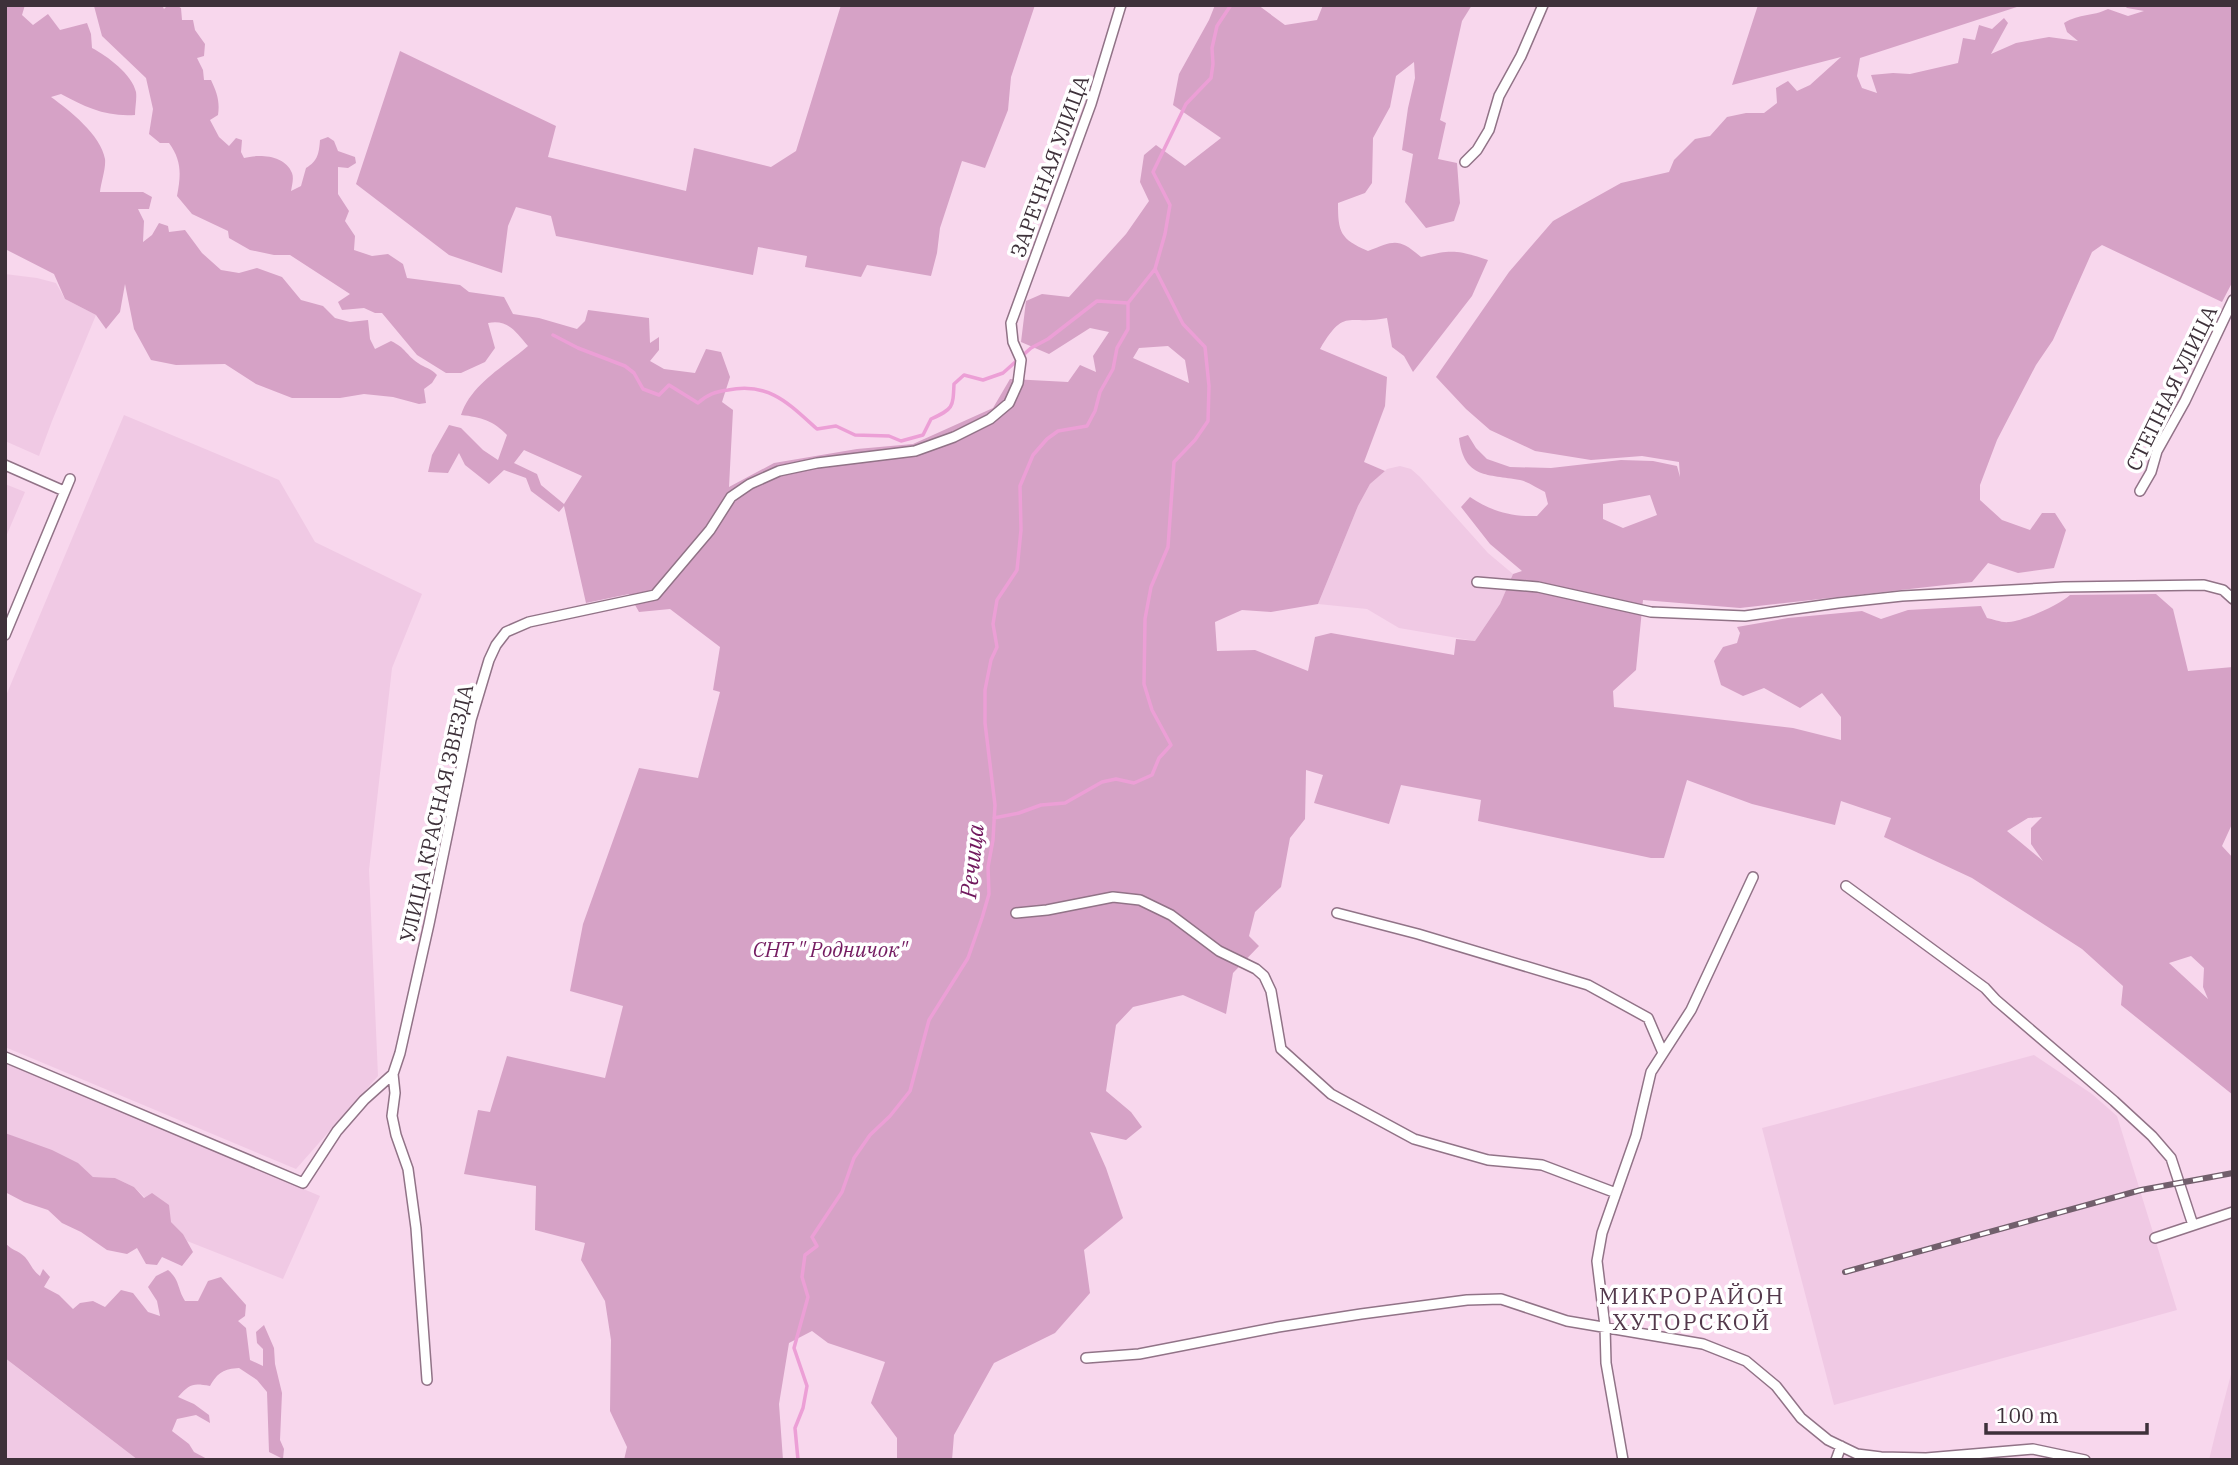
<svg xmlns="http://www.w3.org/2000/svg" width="2238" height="1465" font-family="'IBM Plex Serif',serif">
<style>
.built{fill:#f0c9e4}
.green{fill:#d6a2c6;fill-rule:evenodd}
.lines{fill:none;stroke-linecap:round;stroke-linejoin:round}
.stream{stroke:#ec9fd6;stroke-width:3.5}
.minor-casing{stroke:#917387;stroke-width:12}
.minor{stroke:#fff;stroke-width:9}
.rail-casing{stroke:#725f6c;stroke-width:6}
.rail{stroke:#fff;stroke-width:3.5;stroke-dasharray:10;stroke-linecap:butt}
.labels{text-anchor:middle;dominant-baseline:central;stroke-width:7;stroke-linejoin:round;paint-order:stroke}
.street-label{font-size:21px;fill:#3e313a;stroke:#fff}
.park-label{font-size:21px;font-style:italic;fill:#751d62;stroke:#fff}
.water-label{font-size:23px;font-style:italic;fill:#70175d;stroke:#fff}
.neighbourhood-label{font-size:23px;letter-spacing:2px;fill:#54394c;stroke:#fff}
</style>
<rect width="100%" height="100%" fill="#f8d7ed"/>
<path class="built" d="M 5,274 L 37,278 L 56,283 L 65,299 L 96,315 L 52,421 L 39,456 L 5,441 Z
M 124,415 L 279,480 L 315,542 L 422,594 L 392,668 L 369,870 L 378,1076 L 296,1169 L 5,1047 L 5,698 Z
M 1400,466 L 1411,469 L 1420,477 L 1488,553 L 1513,574 L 1500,604 L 1475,641 L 1399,628 L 1367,609 L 1318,604 L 1358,506 L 1370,484 L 1387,469 Z
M 5,484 L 25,492 L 5,539 Z
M 2034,1055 L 2092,1094 L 2117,1116 L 2177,1310 L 1834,1405 L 1762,1128 Z
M 5,1062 L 320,1196 L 283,1279 L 187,1241 L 183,1234 L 134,1187 L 115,1178 L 93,1177 L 77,1163 L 5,1133 Z
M 5,1358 L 32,1379 L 138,1460 L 5,1460 Z
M 2233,1367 L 2233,1460 L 2209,1460 L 2216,1431 Z"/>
<path class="green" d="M 5,5 L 25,5 L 22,15 L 33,25 L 48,14 L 60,30 L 87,23 L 91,34 L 92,48 C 107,56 132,74 136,92 C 137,98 135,108 135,115 C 106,117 85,107 61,94 L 51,97 C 69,110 101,135 105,159 C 106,169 101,182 100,192 L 143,192 L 152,197 L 149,209 L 138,209 L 144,221 L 143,242 L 152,235 L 159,223 L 168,226 L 169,232 L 185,230 L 202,253 L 221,270 L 239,273 L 257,268 L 282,277 L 301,300 L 323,306 L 335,318 L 350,322 L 368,320 L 370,339 L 375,349 L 391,341 C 406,348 406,355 418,363 C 425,368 431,368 437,375 L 432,383 L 424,389 L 426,403 L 419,404 L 393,397 L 364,394 L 340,398 L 292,398 L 256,384 L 225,364 L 176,365 L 151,360 L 134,329 L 125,284 L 120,312 L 106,329 L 96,315 L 65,299 L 54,274 L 5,249 Z
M 92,5 L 162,5 L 164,9 L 168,5 L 176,5 L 181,8 L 182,20 L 193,20 L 195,30 L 205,44 L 204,56 L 197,58 L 203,70 L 204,80 L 211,80 C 217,93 220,101 218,115 L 210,120 L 219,137 L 229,146 L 236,138 L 242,140 L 241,152 L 244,158 C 259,154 285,155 292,173 C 294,178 292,185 291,191 L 301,186 L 306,168 C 318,161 319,153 320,140 L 328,137 L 334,141 L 338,151 L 355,157 L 356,163 L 348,168 L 338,167 L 338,194 L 349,211 L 345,221 L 355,236 L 354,250 L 372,256 L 388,254 L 403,264 L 407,278 L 460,285 L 469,292 L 504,297 L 513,314 L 539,318 L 577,329 L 585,321 L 588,310 L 649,318 L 650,343 L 659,337 L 659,350 L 650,361 L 664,369 L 695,373 L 706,349 L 721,352 L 730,377 L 722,402 L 733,410 L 729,487 L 774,463 L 857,449 L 913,444 L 993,408 L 1010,379 L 1068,382 L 1080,365 L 1096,372 L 1093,356 L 1109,332 L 1090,328 L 1049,354 L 1021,342 L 1026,301 L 1042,294 L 1069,297 L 1126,234 L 1149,201 L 1140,182 L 1144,155 L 1156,145 L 1185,166 L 1221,138 L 1173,105 L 1179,74 L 1209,20 L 1215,5 L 1258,5 L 1285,25 L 1317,20 L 1323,5 L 1472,5 L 1462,21 L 1440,120 L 1446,123 L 1438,159 L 1457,163 L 1460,203 L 1454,221 L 1426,228 L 1405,202 L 1413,154 L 1402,150 L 1408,108 L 1415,78 L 1414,62 L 1396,76 L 1390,107 L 1373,138 L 1372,183 L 1365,193 L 1338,203 C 1338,232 1340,239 1368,251 C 1394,241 1398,237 1421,257 C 1451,249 1458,250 1488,260 L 1472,296 L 1413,372 L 1404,356 L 1392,347 L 1387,318 C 1348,326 1345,306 1320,349 L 1387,377 L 1385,406 L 1364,462 L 1385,471 L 1370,484 L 1358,506 L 1318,604 L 1271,612 L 1242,610 L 1215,622 L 1217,651 L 1255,650 L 1308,671 L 1315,637 L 1331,633 L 1454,655 L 1456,639 L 1475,641 L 1500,604 L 1513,574 L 1522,571 L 1490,544 L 1461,507 L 1470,497 C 1491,511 1511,517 1537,516 L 1548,504 L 1545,492 C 1537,488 1529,482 1520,480 C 1488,474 1464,479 1459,438 L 1468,435 L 1476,448 L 1487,459 L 1510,467 L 1551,468 L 1621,460 L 1653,461 L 1677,466 L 1680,477 L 1679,462 L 1642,456 L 1591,460 L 1535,451 L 1490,430 L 1466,409 L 1436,377 L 1509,272 L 1553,221 L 1621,183 L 1669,172 L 1674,160 L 1695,139 L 1710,136 L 1727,117 L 1746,113 L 1764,113 L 1777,103 L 1776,88 L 1788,81 L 1797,91 L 1810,85 L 1841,57 L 1732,85 L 1758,5 L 2023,5 L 1860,58 L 1857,76 L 1862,88 L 1877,93 L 1871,75 L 1893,73 L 1910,74 L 1958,63 L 1963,38 L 1975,40 L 1979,25 L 1992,29 L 2004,18 L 2008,23 L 1991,54 L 2016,43 L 2049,37 L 2078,41 L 2067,32 L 2064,23 C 2081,13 2091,17 2108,9 L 2128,16 L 2144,11 L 2127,8 L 2124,5 L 2233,5 L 2233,281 L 2222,302 L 2102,245 L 2092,252 L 2053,340 L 2036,365 L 1997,440 L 1980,485 L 1980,500 L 2002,520 L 2030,530 L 2042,513 L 2055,513 L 2066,530 L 2054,568 L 2018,573 L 1988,563 L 1972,582 L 1740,608 L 1643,600 L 1636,670 L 1613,691 L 1614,707 L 1793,728 L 1841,740 L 1841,717 L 1822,693 L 1800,708 L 1764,688 L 1743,696 L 1721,685 L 1714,661 L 1723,647 L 1737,643 L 1740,633 L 1737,627 L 1788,618 L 1862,611 L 1881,619 L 1908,610 L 1981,606 L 1987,618 C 1993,619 2002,623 2009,622 C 2024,621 2059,605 2070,595 L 2156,594 L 2173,609 L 2188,671 L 2233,667 L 2233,822 L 2222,846 L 2233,858 L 2233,1095 L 2121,1005 L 2123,986 L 2082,949 L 1972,878 L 1884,837 L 1891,818 L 1841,801 L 1835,825 L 1752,804 L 1687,780 L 1664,858 L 1651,858 L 1478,821 L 1481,800 L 1401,785 L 1389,824 L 1314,803 L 1323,775 L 1306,770 L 1305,819 L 1290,838 L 1281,887 L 1255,912 L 1249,936 L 1259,946 L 1233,973 L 1226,1014 L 1183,995 L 1133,1007 L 1116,1025 L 1106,1091 L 1131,1112 L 1142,1127 L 1126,1140 L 1090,1132 L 1106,1168 L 1123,1218 L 1084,1250 L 1090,1293 L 1055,1333 L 994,1363 L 954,1435 L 952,1460 L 897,1460 L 897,1438 L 871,1403 L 885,1362 L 828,1343 L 812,1331 L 789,1343 L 779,1404 L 783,1460 L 624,1460 L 627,1447 L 610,1411 L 611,1340 L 605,1301 L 581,1260 L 585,1243 L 535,1230 L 536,1186 L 464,1174 L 478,1110 L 490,1112 L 507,1056 L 605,1078 L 623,1006 L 570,991 L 583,924 L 639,768 L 698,778 L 720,692 L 713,690 L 720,647 L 670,609 L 639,612 L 629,594 L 586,603 L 564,506 L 559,512 L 531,491 L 526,478 L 504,470 L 489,484 L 465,465 L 459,453 L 448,473 L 428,472 L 432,455 L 449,425 L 461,428 L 483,450 L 498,460 L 507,435 C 494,421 481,417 461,415 C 471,384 505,366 528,346 C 516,332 508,319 488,323 L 495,348 L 485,362 L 461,373 L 446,373 L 417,355 L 382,313 L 375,313 L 364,308 L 342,310 L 338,302 L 350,294 L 290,255 L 274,255 L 250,250 L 229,238 L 228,231 L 192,214 L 177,196 C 181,175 182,161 169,143 L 160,143 L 149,134 L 153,109 L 146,78 L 102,36 L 94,6 ZM 1168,346 L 1185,360 L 1189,383 L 1133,358 L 1139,348 ZM 524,450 L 582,476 L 564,504 L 541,485 L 537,474 L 514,463 ZM 1650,495 L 1657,515 L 1623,528 L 1603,519 L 1603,504 ZM 2042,817 L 2031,828 L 2031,844 L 2043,861 L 2007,831 L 2028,818 ZM 2191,956 L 2204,968 L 2203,987 L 2208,999 L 2169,963 Z
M 841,5 L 1035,5 L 1011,77 L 1008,110 L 985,168 L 962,161 L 940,228 L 937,253 L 931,276 L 867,265 L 861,277 L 805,267 L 807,256 L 758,247 L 753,275 L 556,236 L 551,216 L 516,207 L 508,226 L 502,273 L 449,255 L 356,184 L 400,51 L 556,126 L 548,157 L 686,191 L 694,148 L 771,167 L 796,151 Z
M 5,1133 L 52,1150 L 78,1163 L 93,1177 L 115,1178 L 134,1187 L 144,1198 L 152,1193 L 169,1205 L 171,1222 L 183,1234 L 193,1252 L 182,1266 L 162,1257 L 157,1265 L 146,1264 L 137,1248 L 127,1254 L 107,1250 L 81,1232 L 62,1223 L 48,1210 L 24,1202 L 5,1192 Z
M 5,1242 C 10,1250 18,1250 25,1257 C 31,1264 32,1270 40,1276 L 43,1269 L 50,1277 L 44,1287 L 59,1295 L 73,1309 L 80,1303 L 93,1301 L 105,1307 L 121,1290 L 133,1293 L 148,1312 L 160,1316 L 157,1301 L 148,1287 L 156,1276 L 168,1270 C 180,1280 177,1288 185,1301 L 198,1301 L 208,1281 L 221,1277 L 246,1305 L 245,1316 L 238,1321 L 246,1328 L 250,1360 L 263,1366 L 263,1349 L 257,1343 L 256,1332 L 264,1325 L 274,1348 L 275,1364 L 282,1393 L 280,1440 L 284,1449 L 283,1459 L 269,1452 L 267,1392 L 257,1380 L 239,1368 C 224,1369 218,1372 210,1386 C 192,1383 190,1384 178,1397 L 194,1404 L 209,1415 L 210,1423 L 196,1415 L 177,1419 L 172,1431 L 189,1444 L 194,1452 L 209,1460 L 138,1460 L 5,1358 Z"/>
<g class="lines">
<path class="stream" d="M 553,335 L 578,348 L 625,366 L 634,373 L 643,389 L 659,395 L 669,385 L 698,403 C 708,394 715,392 728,390 C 769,382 788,403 817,429 L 836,426 L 855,435 L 889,436 L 901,441 L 923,435 L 931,419 C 953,409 953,408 954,384 L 964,375 L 983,380 L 1003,373 L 1031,348 L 1048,339 L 1097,301 L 1128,303
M 994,818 L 1019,813 L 1041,805 L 1065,803 L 1102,782 L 1116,779 L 1134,783 L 1152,775 L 1159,758 L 1171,745 L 1152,710 L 1144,684 L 1145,619 L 1151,587 L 1168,547 L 1174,462 L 1195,440 L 1208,421 L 1209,386 L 1205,347 L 1183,324 L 1155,269
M 798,1460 L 795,1428 L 803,1408 L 807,1386 L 794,1348 L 808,1297 L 802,1277 L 805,1255 L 817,1246 L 812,1237 L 842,1192 L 854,1158 L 870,1135 L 890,1116 L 910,1091 L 929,1020 L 968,958 L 982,918 L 989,894 L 988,867 L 993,840 L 995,805 L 985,723 L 985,690 L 991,660 L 997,647 L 993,624 L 997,600 L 1017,570 L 1021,530 L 1020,486 L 1033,455 L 1047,439 L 1058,431 L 1087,426 L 1095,411 L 1100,392 L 1113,369 L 1117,348 L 1128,329 L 1128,303 L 1155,269 L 1165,234 L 1170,205 L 1153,172 L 1186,104 L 1211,78 L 1213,64 L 1212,48 L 1217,26 L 1231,5"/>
<g class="minor-casing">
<path id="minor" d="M 1465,162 L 1477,150 L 1489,130 L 1499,96 L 1521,56 L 1543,5
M 5,465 L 64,491
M 2140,491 L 2151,472 L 2157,451 L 2185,401 L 2233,300
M 1477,582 L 1538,587 L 1651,612 L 1745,616 L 1838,603 L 1902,596 L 2064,587 L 2204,585 L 2223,590 L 2233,599
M 5,635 L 70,479
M 1846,886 L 1985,988 L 1996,1000 L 2114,1101 L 2152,1136 L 2171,1158 L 2193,1225
M 1016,913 L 1047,910 L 1113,897 L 1140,900 L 1171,915 L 1219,951 L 1256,969 L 1264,976 L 1271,991 L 1281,1049 L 1331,1094 L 1414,1139 L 1488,1160 L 1542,1165 L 1616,1193
M 1337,913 L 1418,934 L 1588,985 L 1648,1018 L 1663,1053
M 5,1057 L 303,1183 L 337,1131 L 364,1100 L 393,1074 L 400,1053 L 429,924 L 471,720 L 489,660 L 496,645 L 506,632 L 529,622 L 655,595 L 710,530 L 731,497 L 750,484 L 779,471 L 817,463 L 915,451 L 954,437 L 990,419 L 1009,403 L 1018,383 L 1021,360 L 1013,342 L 1011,323 L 1091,104 L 1121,5
M 393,1074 L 395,1093 L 392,1116 L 396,1135 L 408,1169 L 416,1228 L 427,1380
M 2155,1238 L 2233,1212
M 1086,1358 L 1139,1354 L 1278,1327 L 1361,1314 L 1467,1300 L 1501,1299 L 1567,1321 L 1703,1344 L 1746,1361 L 1776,1386 L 1801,1418 L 1828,1440 L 1857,1454 L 1881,1457 L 1926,1458 L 2033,1449 L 2085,1460
M 1623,1460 L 1606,1363 L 1605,1326 L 1597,1261 L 1602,1233 L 1636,1136 L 1651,1072 L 1691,1010 L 1753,877
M 1836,1460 L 1841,1446"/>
</g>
<use href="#minor" class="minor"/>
<g class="rail-casing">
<path id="rail" d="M 1845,1272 L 2141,1190 L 2233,1173"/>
</g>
<use href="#rail" class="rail"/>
</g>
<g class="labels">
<g class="street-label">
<text transform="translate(1049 166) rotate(-70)">ЗАРЕЧНАЯ УЛИЦА</text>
<text transform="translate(2171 388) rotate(-64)">СТЕПНАЯ УЛИЦА</text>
<text transform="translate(436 813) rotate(-77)">УЛИЦА КРАСНАЯ ЗВЕЗДА</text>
</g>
<g class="park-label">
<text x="830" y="949">СНТ " Родничок"</text>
</g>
<g class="water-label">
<text transform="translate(971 861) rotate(-84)">Речица</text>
</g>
<g class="neighbourhood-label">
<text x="1692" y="1295">МИКРОРАЙОН<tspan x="1692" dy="26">ХУТОРСКОЙ</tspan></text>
</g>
</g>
<rect width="2238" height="1465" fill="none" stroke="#3e313a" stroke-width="14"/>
<path d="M1986 1423v10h161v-10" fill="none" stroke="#3e313a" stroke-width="3.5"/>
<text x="1996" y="1423" font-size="21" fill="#3e313a" stroke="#ffffff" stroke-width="5" paint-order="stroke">100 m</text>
</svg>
